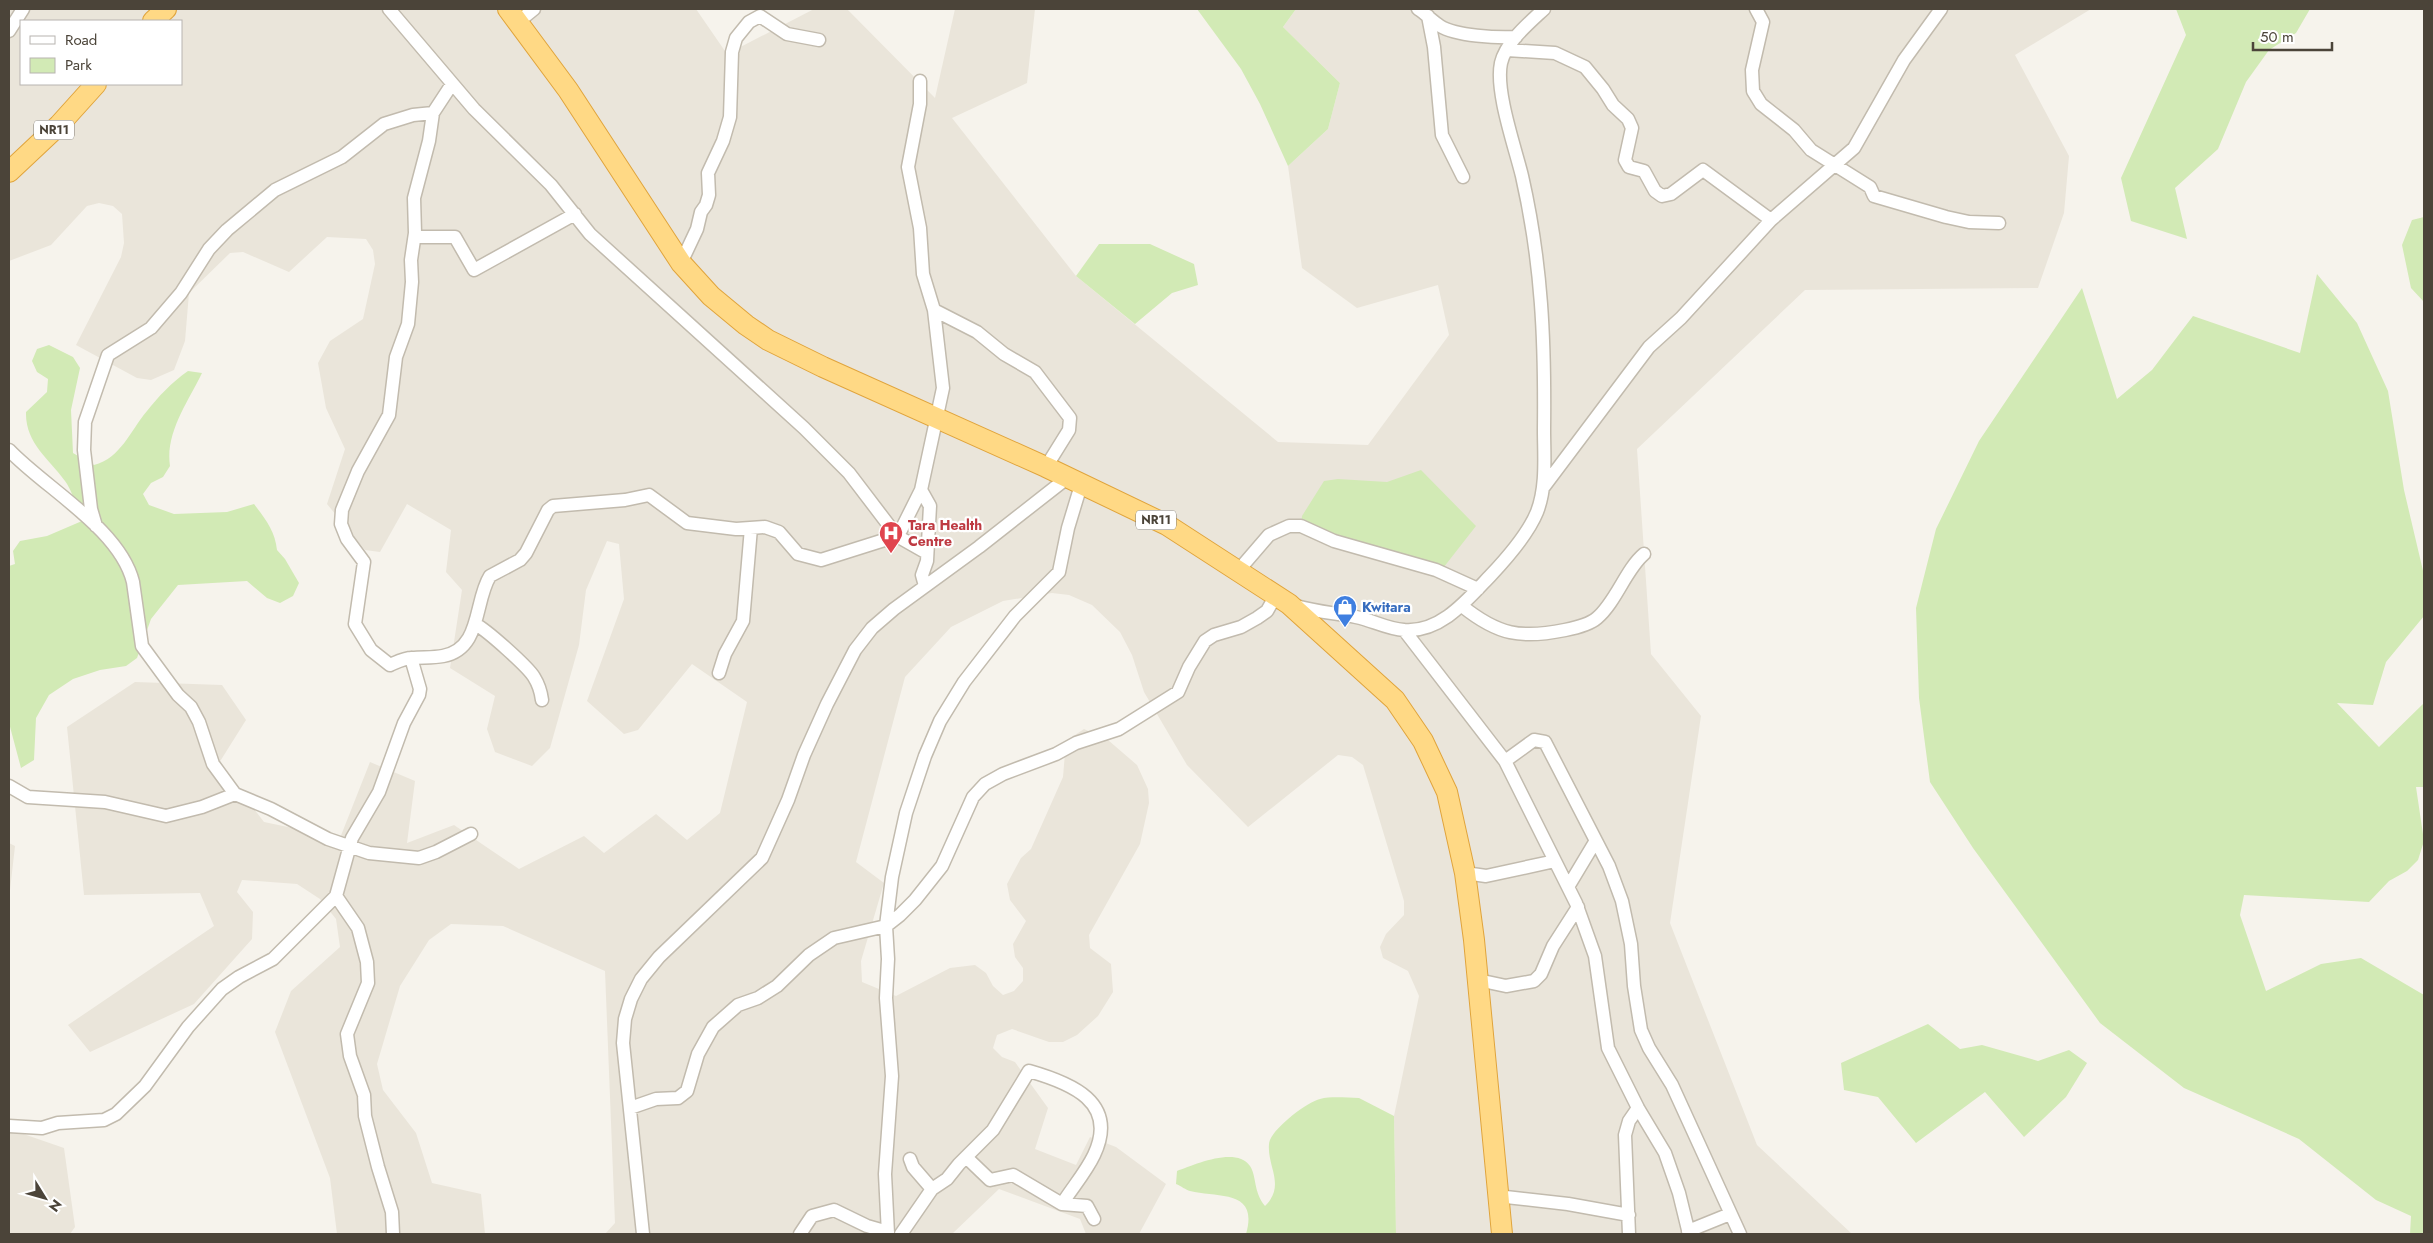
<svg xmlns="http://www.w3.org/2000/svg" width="2433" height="1243" font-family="Jost,sans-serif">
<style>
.residential{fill:#eae5da;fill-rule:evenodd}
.green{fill:#d2eab5}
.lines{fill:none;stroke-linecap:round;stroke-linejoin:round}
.minor-casing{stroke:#c2bbae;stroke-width:15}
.trunk-casing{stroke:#e0a43c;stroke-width:22}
.minor{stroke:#fff;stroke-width:12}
.trunk{stroke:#ffd985;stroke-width:20}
.labels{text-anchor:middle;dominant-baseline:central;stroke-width:4.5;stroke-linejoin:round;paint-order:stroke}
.shield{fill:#fff;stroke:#817c74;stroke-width:1}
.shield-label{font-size:12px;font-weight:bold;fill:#4b4439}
.health-label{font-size:14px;font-weight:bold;fill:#be3a42;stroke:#fff;text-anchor:start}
.shop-label{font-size:14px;font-weight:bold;fill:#366cbe;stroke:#fff;text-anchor:start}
</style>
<rect width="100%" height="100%" fill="#f6f3ec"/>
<path class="residential" d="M 9,9 L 696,9 L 727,54 L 814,9 L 847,9 L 935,98 L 955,9 L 1035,9 L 1027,83 L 952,118 L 1076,276 L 1278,442 L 1368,445 L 1449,335 L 1438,285 L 1357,308 L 1302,268 L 1288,166 L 1328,129 L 1340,83 L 1283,27 L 1296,9 L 2091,9 L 2015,55 L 2069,156 L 2064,213 L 2038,288 L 1805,290 L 1637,449 L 1651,654 L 1701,716 L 1670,923 L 1757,1145 L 1852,1234 L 1396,1234 L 1394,1116 L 1419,996 L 1408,971 L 1383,958 L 1380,947 L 1386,934 L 1404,915 L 1404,901 L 1363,765 L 1352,757 L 1338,755 L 1248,827 L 1187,765 L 1144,692 L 1132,655 L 1120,632 L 1092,605 L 1069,595 L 1052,593 L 1003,601 L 951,627 L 905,677 L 856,862 L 884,883 L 861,961 L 862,982 L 896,996 L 950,968 L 975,965 L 986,973 L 993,986 L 1003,995 L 1014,991 L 1023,981 L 1023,968 L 1015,957 L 1013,944 L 1026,921 L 1010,900 L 1007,884 L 1021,858 L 1031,849 L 1063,777 L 1066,741 L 1084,729 L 1108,740 L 1137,765 L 1148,789 L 1149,803 L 1140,844 L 1089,935 L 1090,948 L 1111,964 L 1113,992 L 1098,1016 L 1077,1035 L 1063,1042 L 1049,1042 L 1012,1029 L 997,1035 L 993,1048 L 1002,1057 L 1015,1062 L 1048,1108 L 1035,1149 L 1076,1165 L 1090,1137 L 1116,1147 L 1166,1184 L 1139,1234 L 1086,1234 L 1080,1219 L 999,1189 L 952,1234 L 605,1234 L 615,1223 L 605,971 L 503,926 L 451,924 L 429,940 L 400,986 L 377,1064 L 383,1090 L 416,1133 L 432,1183 L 481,1194 L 485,1234 L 337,1234 L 330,1178 L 275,1032 L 291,991 L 340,947 L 336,919 L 320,899 L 297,884 L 242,880 L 237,892 L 253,912 L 252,939 L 194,1004 L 90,1052 L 68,1025 L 214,926 L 200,893 L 84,895 L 67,727 L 135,682 L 222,685 L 246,720 L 219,763 L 264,822 L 340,838 L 370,762 L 415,781 L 407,843 L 454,825 L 519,869 L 584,836 L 604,853 L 656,814 L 687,840 L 720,813 L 747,702 L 692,664 L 638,730 L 624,734 L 587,701 L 624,599 L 619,544 L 607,541 L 586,590 L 579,645 L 550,748 L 532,766 L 495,752 L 487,729 L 495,696 L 450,668 L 462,590 L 446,572 L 451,530 L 407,504 L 380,552 L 365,550 L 327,504 L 345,449 L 326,408 L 318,363 L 330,341 L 363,319 L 375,264 L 373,250 L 366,239 L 327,237 L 289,272 L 243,252 L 230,253 L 189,293 L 185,341 L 174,370 L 151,380 L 137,378 L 76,345 L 121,257 L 124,243 L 122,214 L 113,206 L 99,203 L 87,206 L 51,245 L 9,261 ZM 21,21 L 181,21 L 181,84 L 21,84 Z
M 9,843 L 15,846 L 9,899 Z
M 9,1129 L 64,1148 L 75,1227 L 70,1234 L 9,1234 Z"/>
<path class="green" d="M 1197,9 L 1296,9 L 1283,27 L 1340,83 L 1328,129 L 1288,166 L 1260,104 L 1241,69 Z
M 2176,9 L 2310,9 L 2296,33 L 2269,50 L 2246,82 L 2218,149 L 2175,188 L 2187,239 L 2131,221 L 2121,178 L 2186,35 Z
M 2424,217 L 2424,302 L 2411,288 L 2402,245 L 2412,220 Z
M 1099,244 L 1150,244 L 1194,264 L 1198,285 L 1172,293 L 1135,324 L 1076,276 Z
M 2317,274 L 2357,323 L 2388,391 L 2404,490 L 2424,575 L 2424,616 L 2386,662 L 2373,705 L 2337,703 L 2379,747 L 2424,703 L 2424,787 L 2416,787 L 2424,841 L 2418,860 L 2407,871 L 2389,881 L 2369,902 L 2244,895 L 2240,915 L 2266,991 L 2321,964 L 2361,958 L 2424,995 L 2424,1234 L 2410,1234 L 2411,1216 L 2376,1200 L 2299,1139 L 2184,1088 L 2100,1023 L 1973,848 L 1930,782 L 1919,698 L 1916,608 L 1936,529 L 1979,441 L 2082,288 L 2117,399 L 2152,370 L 2193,316 L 2300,353 Z
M 49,345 L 73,357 L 80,368 L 71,410 L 73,453 L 94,465 C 121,458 130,431 147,411 C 158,397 172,382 188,371 L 202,373 C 188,402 165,433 170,466 L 163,477 L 151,483 L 143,494 L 149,505 L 174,514 L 227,512 L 254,504 C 266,520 275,531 277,550 L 285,559 L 299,583 L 293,596 L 280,603 L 267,598 L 247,581 L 178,585 L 151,619 L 137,658 L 126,666 L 100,670 L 73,679 L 49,695 L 36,718 L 34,760 L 21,768 L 9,723 L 9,566 L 15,564 L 13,551 L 20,541 L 47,536 L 82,521 C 77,509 73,492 65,481 C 49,459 25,443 26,412 L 47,392 L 48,379 L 37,372 L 32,361 L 37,349 Z
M 1421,470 L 1476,526 L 1440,572 L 1301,526 L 1302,516 L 1324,481 L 1338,479 L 1387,482 Z
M 1928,1024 L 1960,1049 L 1982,1045 L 2038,1061 L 2069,1050 L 2087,1063 L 2066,1097 L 2024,1137 L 1985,1092 L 1916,1143 L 1878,1097 L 1844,1090 L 1841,1063 Z
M 1359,1098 L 1394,1116 L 1396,1234 L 1246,1234 C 1259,1189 1218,1198 1190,1191 C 1186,1190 1181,1186 1176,1184 L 1177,1171 C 1194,1165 1236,1146 1250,1166 C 1257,1177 1253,1191 1265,1206 C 1286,1185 1267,1167 1269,1144 C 1270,1130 1307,1102 1320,1099 C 1332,1096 1347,1098 1359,1098 Z"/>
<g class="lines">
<g class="minor-casing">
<path id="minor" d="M 389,9 L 474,109 L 551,185 L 590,234 L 804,428 L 849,473 L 897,536 L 927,553
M 1418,9 C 1426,14 1432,21 1440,26 C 1456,36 1497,38 1516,37
M 1756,9 L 1763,22 L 1752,70 L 1753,91 L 1761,104 L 1794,130 L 1811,150 L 1870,187 L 1874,196 L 1946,217 L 1969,222 L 1999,223
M 1428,16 L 1434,47 L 1442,135 L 1463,177
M 518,22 L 534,9
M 9,31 L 23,9
M 1507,50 L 1555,53 L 1585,67 L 1603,89 L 1613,105 L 1628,119 L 1632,128 L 1625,160 L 1629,167 L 1644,171 L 1655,191 L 1662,196 L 1671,194 L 1703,170 L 1771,220
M 452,84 L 433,113 L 429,141 L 414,198 L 415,233 L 411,260 L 412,282 L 408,324 L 396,357 L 389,415 L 358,471 L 342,510 L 341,524 L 347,539 L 364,562 L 355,624 L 371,650 L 390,665 C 397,662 404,658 412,658 C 422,657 433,658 443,656 C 482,649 474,601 490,576 L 520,560 L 526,553 L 548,510 L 553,506 L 625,500 L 649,495 L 687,523 L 736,529 L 765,527 L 779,532 L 798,554 L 821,560 L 897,536 L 901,530 L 921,490 L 943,388 L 934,310 L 923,274 L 920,228 L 908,167 L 920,104 L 920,81
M 415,237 L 455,237 L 474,270 L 575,214
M 681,263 L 697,229 L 701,212 L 706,205 L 709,195 L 708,173 L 723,141 L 730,117 L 732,52 L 736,38 L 749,22 L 760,16 L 787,34 L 819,40
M 934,310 L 977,332 L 1004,354 L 1035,372 L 1070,418 L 1069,430 L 1046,467
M 9,450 C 45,488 120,529 133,582 L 142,646 L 178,695 L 191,707 L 199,722 L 213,764 L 235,794 L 271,809 L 328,839 L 369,853 L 419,858 L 436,852 L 471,834
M 1543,488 L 1649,347 L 1681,318 L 1771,220 L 1854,148 L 1904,60 L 1941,9
M 921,490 L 930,506 L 927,561 L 922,575 L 925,586
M 96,526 L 91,509 L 84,450 L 85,422 L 108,355 L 151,328 L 181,293 L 209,249 L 227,230 L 275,190 L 342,157 L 384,124 L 413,115 L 433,113
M 1238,571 L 1269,535 L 1289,526 L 1301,526 L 1334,541 L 1436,570 L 1478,589
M 1296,606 C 1316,612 1336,613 1356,617 C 1372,620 1387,629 1404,630 C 1441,633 1468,599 1491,575 C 1507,558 1528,534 1537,512 C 1547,486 1544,456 1544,430 C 1545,341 1542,264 1522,176 C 1515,147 1495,91 1501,63 C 1506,42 1529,23 1544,9
M 1462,606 C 1498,635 1521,639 1565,630 C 1575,628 1589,625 1597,618 C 1616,602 1626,569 1644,554
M 475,624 C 487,630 528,667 534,677 C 539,685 541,692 542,700
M 1404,630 L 1505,761 L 1576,903 L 1595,956 L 1608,1048 L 1638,1108 L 1665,1153 L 1679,1193 L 1689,1234
M 719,673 L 725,654 L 743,621 L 751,528
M 1505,761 L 1534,740 L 1545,742 L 1609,866 L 1622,901 L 1631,944 L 1634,986 L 1641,1030 L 1649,1048 L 1672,1085 L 1740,1234
M 9,786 L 28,797 L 105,802 L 166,816 L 202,807 L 235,794
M 1465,873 L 1486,876 L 1555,861
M 1568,887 L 1595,842
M 1478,980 L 1506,986 L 1534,981 L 1541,974 L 1553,946 L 1578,907
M 630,1108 L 656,1099 L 678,1098 L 687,1091 L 698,1054 L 713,1027 L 738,1005 L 758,998 L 777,986 L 809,955 L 834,938 L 886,926 L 900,915 L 915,900 L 942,866 L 973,797 L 985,784 L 1003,774 L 1056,754 L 1076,743 L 1119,729 L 1178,692 L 1189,667 L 1205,641 L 1214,635 L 1241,627 L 1257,618 L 1267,611 L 1276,595
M 9,1126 L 42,1128 L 58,1123 L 104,1120 L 116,1114 L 145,1086 L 188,1027 L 222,989 L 239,977 L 273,959 L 336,896
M 966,1157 L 990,1180 L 1013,1175 L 1062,1204 L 1087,1206 L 1094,1219
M 910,1159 L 913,1167 L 932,1189
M 1497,1196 L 1568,1204 L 1629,1215
M 1688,1231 L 1730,1214
M 393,1234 L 392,1212 L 378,1167 L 365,1116 L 364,1095 L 350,1056 L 347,1034 L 368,983 L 367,962 L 358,928 L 336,896 L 352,838 L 379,792 L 404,723 L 419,695 L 420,689 L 411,658
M 643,1234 L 623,1043 L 625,1019 L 631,999 L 641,979 L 659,957 L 762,858 L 788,800 L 804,755 L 827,704 L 855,650 L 872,628 L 894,609 L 979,547 L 1067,478
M 800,1234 L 812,1216 L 834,1210 L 867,1226 L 888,1232
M 888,1234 L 885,1174 L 892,1076 L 886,998 L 888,959 L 886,926 L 892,877 L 906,813 L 925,756 L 940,721 L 964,682 L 1015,616 L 1059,572 L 1068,528 L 1081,485
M 901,1234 L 932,1189 L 947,1179 L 959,1164 L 993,1130 L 1029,1071 C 1071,1083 1119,1102 1094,1155 C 1086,1172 1072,1188 1062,1204
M 1629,1234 L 1625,1135 L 1629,1121 L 1638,1108"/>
</g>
<g class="trunk-casing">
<path id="trunk" d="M 508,9 L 568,90 L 681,263 L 711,296 L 746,325 L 768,340 L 823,367 L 1046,467 L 1167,525 L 1289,604 L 1395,700 L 1423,741 L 1447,792 L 1465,873 L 1474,940 L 1502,1234
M 153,21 L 166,9
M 9,172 L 59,125 L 96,84"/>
</g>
<use href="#minor" class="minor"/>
<use href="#trunk" class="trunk"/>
</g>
<defs>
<g id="hospital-pin" transform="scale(1.25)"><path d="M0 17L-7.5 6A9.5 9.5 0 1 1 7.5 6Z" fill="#e0444e" stroke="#fff"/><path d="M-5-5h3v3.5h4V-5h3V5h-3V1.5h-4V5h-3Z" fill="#fff"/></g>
<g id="shop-pin" transform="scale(1.25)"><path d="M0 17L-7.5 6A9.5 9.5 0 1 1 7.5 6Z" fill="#3f7fe0" stroke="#fff"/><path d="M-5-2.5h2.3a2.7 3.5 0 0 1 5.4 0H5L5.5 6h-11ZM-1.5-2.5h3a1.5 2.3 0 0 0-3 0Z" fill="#fff"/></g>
</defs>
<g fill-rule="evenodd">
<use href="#hospital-pin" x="891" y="533"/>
<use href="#shop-pin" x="1345" y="607"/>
</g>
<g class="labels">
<g class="shield">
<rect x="34" y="120.5" width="40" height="19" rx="4"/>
<rect x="1136" y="510.5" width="40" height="19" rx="4"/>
</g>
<g class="shield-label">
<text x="54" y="130">NR11</text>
<text x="1156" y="520">NR11</text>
</g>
<g class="health-label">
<text x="908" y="525">Tara Health<tspan x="908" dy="16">Centre</tspan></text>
</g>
<g class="shop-label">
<text x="1362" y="607">Kwitara</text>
</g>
</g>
<rect width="2433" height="1243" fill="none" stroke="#4b4439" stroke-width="20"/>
<rect x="20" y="20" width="162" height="65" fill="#ffffff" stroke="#b7b4b0"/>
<rect x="30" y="36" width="25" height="8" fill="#ffffff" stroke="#b7b4b0"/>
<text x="65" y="45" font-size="15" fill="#4b4439">Road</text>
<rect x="30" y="58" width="25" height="15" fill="#d2eab5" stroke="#b7b4b0"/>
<text x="65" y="70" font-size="15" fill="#4b4439">Park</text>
<g transform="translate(45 1198) rotate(127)" stroke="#ffffff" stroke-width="4" paint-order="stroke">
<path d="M0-4L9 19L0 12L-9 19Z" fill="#4b4439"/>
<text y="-8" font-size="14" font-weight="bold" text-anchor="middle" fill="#4b4439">N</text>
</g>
<path d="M2253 42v8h79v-8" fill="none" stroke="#4b4439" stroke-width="2.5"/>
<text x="2260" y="42" font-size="15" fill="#4b4439" stroke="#ffffff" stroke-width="4" paint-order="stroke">50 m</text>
</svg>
